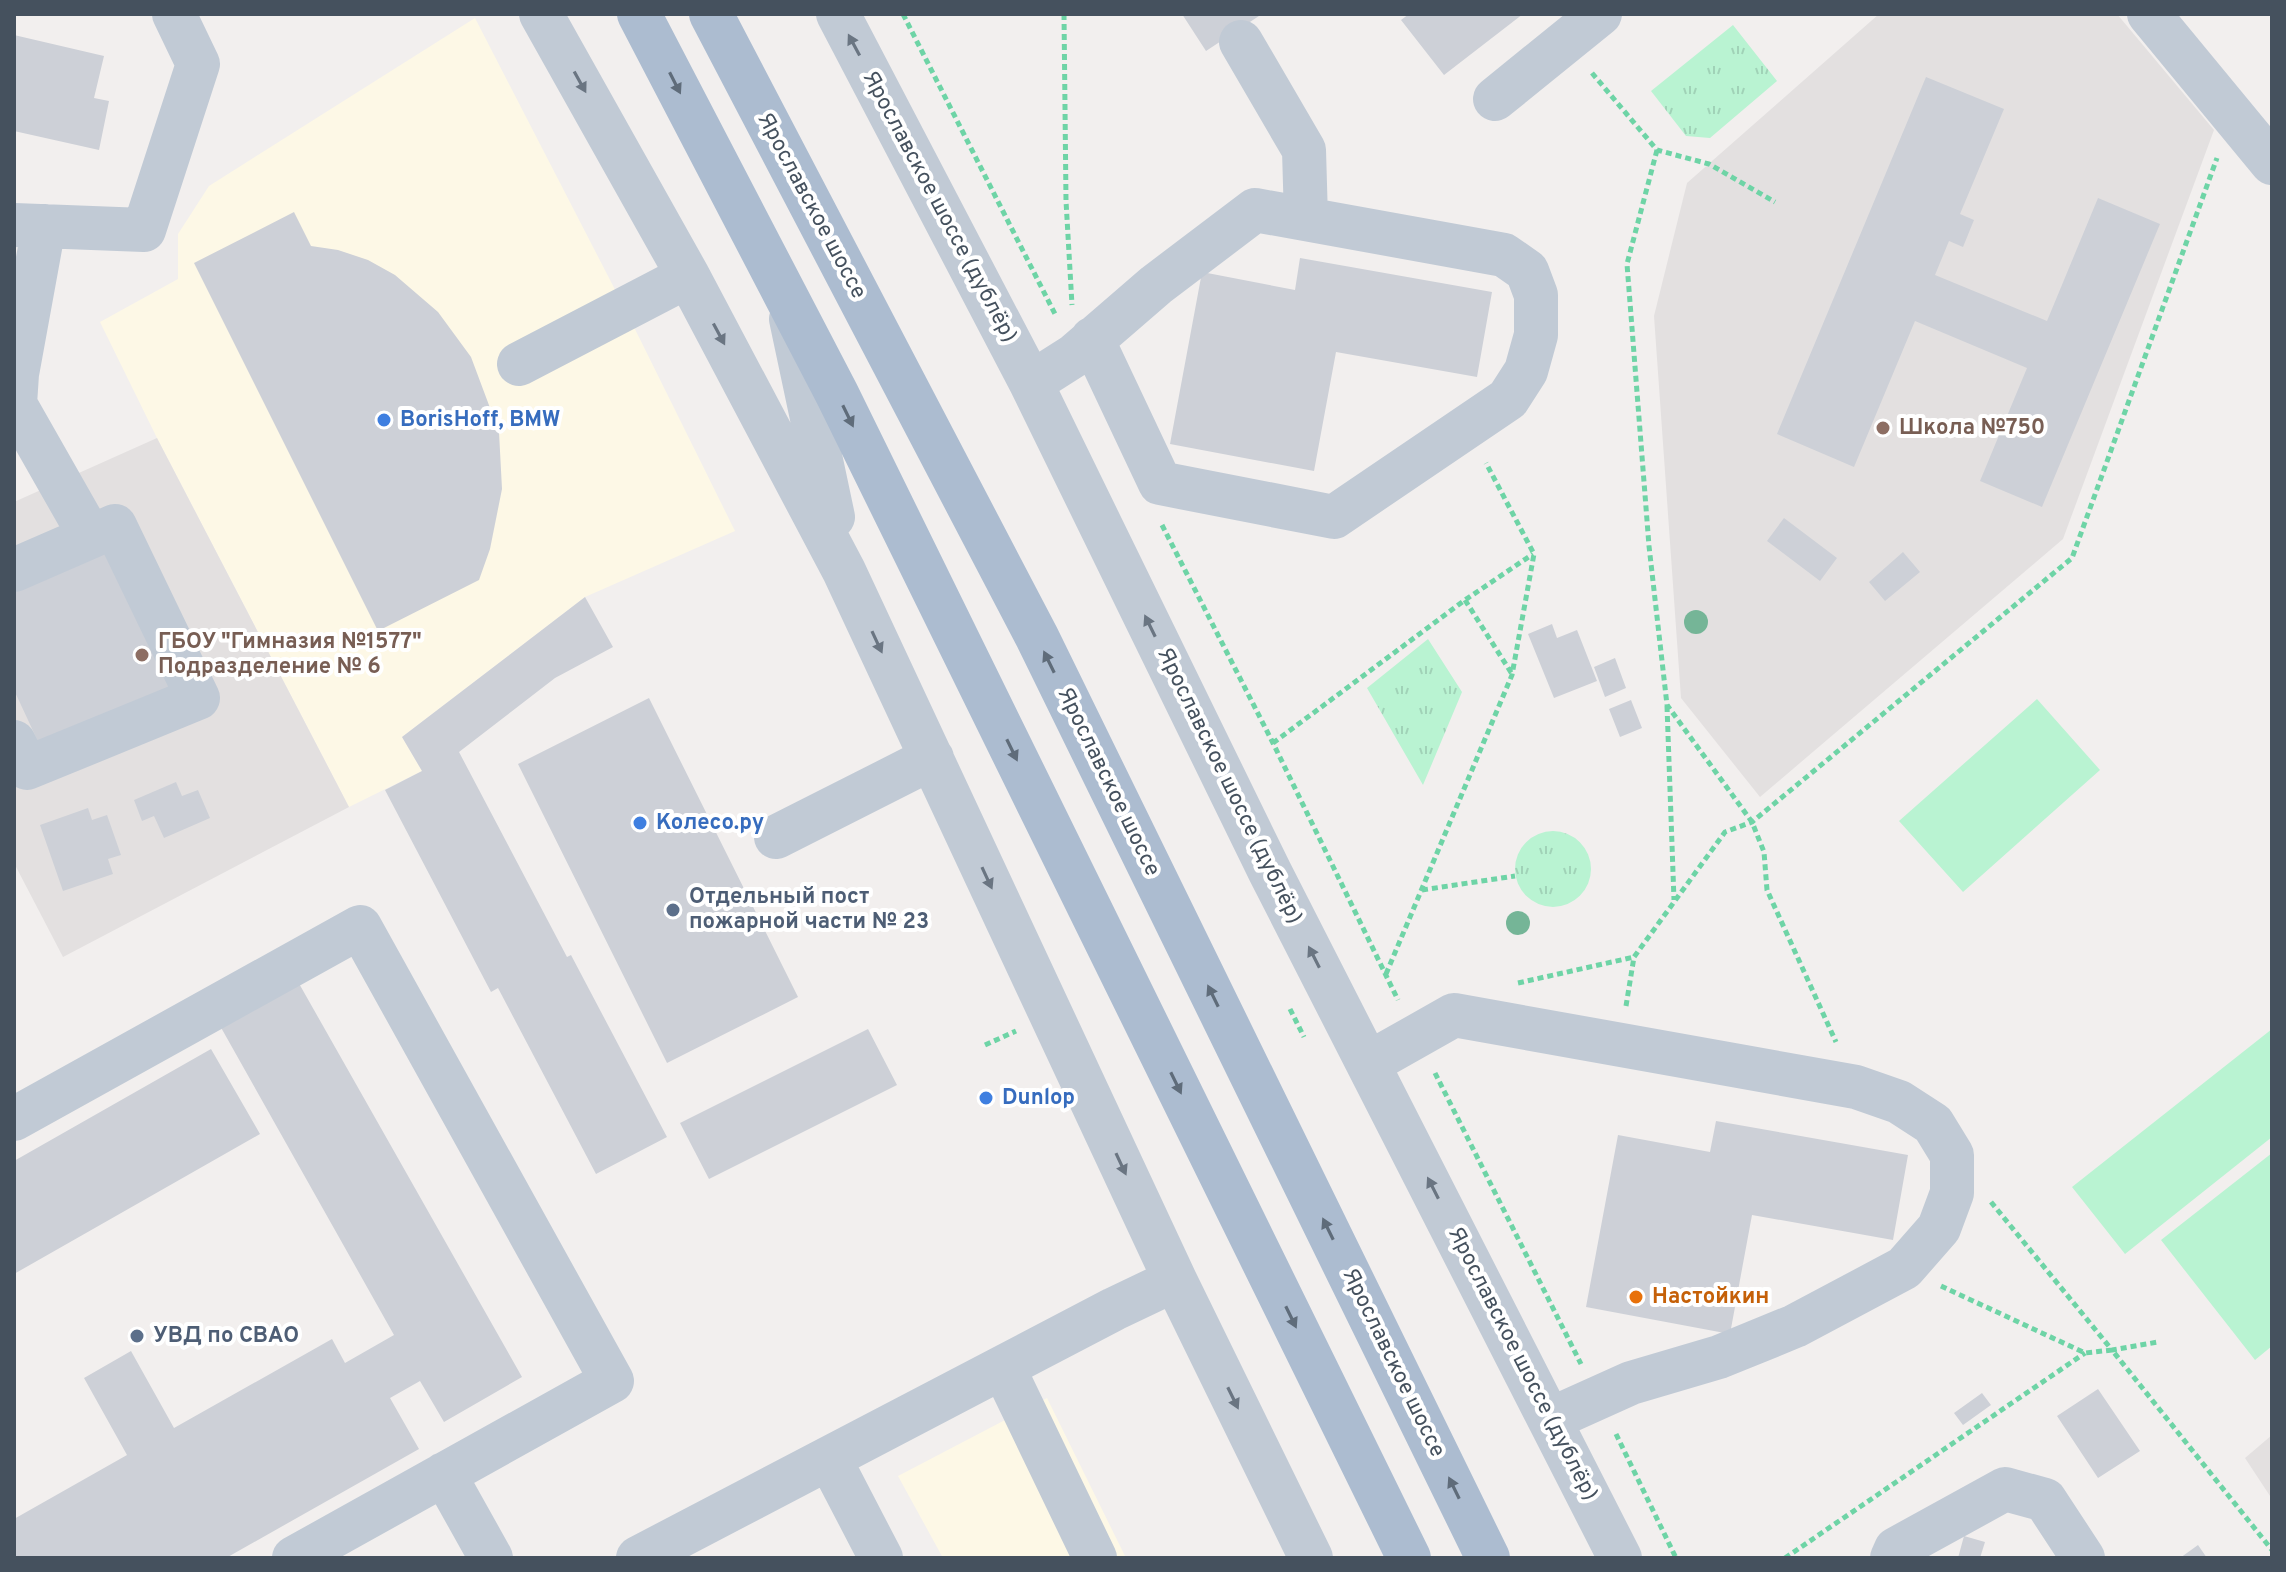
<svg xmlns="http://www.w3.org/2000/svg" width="2286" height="1572" font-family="Overpass,sans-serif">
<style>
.commercial{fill:#fdf8e6}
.education{fill:#e3e0e0}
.grass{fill:url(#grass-tufts)}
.pitch{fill:#b9f3d2}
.building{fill:#cdd0d7}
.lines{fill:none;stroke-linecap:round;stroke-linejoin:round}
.path{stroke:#6ed4a6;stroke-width:5;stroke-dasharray:6 4;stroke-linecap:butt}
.minor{stroke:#c1cad5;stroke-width:44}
.major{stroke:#acbcd0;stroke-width:44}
.tree{fill:#75b597}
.oneway{fill:#6a7582}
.oneway2{fill:#5f6c7a}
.shop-dot{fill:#3f7fe0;stroke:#fff;stroke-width:3}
.education-dot{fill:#8d6e63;stroke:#fff;stroke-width:3}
.service-dot{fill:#5c6f8a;stroke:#fff;stroke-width:3}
.food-dot{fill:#e8710a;stroke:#fff;stroke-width:3}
.labels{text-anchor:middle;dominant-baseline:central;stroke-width:8;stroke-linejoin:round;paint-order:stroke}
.street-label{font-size:22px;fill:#45515e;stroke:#fff}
.shop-label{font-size:22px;font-weight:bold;fill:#366cbe;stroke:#fff;text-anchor:start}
.education-label{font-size:22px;font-weight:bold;fill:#785e54;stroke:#fff;text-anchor:start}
.service-label{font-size:22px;font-weight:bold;fill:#4e5e75;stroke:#fff;text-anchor:start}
.food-label{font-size:22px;font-weight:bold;fill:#c56008;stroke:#fff;text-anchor:start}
</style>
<defs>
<pattern id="grass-tufts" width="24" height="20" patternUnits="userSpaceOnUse" patternTransform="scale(2)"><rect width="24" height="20" fill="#b9f3d2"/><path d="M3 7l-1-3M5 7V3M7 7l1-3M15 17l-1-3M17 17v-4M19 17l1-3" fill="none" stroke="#a0d2b7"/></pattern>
</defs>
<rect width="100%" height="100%" fill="#f2efee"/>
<path class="commercial" d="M 475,18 L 625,309 L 735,531 L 585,597 L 402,737 L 422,771 L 349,807 L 157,438 L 100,322 L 178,279 L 178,234 L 209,186 Z
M 1047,1398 L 1126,1558 L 943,1558 L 898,1476 Z"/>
<path class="education" d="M 1879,14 L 2117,14 L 2214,130 L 2063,539 L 1760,797 L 1681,698 L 1654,316 L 1687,183 Z
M 157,438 L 349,807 L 63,957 L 14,863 L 14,502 Z
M 2272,1435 L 2272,1499 L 2245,1458 Z"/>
<path class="grass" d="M 1733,25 L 1777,81 L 1710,138 L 1686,136 L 1651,91 Z
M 1428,639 L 1462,692 L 1423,785 L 1367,688 Z
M1515 869a38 38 0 1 1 76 0a38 38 0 1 1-76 0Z"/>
<path class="pitch" d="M 2037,699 L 2100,770 L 1963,892 L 1899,821 Z
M 2272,1029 L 2272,1137 L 2125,1254 L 2072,1187 Z
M 2272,1153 L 2272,1346 L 2255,1360 L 2161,1240 Z"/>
<path class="building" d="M 1182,14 L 1262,14 L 1206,51 Z
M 1409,14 L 1523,14 L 1444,75 L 1401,20 Z
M 14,35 L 104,56 L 94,98 L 109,101 L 99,150 L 14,131 Z
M 1926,77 L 2004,109 L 1960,214 L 1974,220 L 1963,247 L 1949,241 L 1935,275 L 2047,321 L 2098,198 L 2160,224 L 2042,507 L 1980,481 L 2027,368 L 1915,321 L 1854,467 L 1777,434 Z
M 294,212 L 311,246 L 338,250 L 368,260 L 395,275 L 438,312 L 471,357 L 499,432 L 502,489 L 490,549 L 479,580 L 378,631 L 194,263 Z
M 1300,258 L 1492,292 L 1477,377 L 1336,352 L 1314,471 L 1170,444 L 1202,272 L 1295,290 Z
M 1784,518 L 1837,558 L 1820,581 L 1767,541 Z
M 105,548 L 175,691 L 42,750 L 14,690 L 14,588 Z
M 1903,552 L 1920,572 L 1885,601 L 1869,582 Z
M 585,597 L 613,647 L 555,678 L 459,752 L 567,957 L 571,955 L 667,1137 L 596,1174 L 498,988 L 491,992 L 385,790 L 422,771 L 402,737 Z
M 1552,624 L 1557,638 L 1577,630 L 1597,681 L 1554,698 L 1528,634 Z
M 1615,658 L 1626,688 L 1605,697 L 1594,667 Z
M 649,698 L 798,997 L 667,1063 L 518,764 Z
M 1631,700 L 1642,728 L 1620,737 L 1609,709 Z
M 176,782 L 182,796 L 198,790 L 210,818 L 164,838 L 154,816 L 142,821 L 134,800 Z
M 88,808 L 92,820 L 107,815 L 121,855 L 108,859 L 113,874 L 63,891 L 40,825 Z
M 297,980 L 522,1377 L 444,1422 L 420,1381 L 390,1398 L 419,1449 L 226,1558 L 14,1558 L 14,1519 L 127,1455 L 84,1378 L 131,1351 L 174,1428 L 332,1339 L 345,1363 L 394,1335 L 219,1024 Z
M 868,1029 L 897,1085 L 709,1179 L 680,1123 Z
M 211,1049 L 260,1134 L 14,1274 L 14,1161 Z
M 1716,1121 L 1908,1155 L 1893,1240 L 1752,1215 L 1730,1334 L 1586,1307 L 1618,1135 L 1710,1152 Z
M 2098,1389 L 2140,1451 L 2098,1478 L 2057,1416 Z
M 1982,1393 L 1991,1405 L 1963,1425 L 1954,1413 Z
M 1964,1536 L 1985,1542 L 1980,1558 L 1958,1558 Z
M 2198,1545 L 2207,1558 L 2180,1558 Z"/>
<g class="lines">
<path class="path" d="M 903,14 L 1056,316
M 1064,14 L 1066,201 L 1072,305
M 1592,73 L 1657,150 L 1709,164 L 1775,202
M 1657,150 L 1627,264 L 1649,546 L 1667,705 L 1752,822 L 1764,852 L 1767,890 L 1836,1042
M 1162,525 L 1273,743 L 1398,1000
M 1465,600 L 1512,674
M 1667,706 L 1674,900
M 1273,743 L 1465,600 L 1533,554
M 1422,890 L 1515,876
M 1386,974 L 1512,675 L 1534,554 L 1486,463
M 1518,983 L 1634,957
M 1626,1006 L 1634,957 L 1725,832 L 1752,822 L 2072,558 L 2217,158
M 1290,1009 L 1304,1037
M 985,1045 L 1016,1031
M 1435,1073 L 1581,1364
M 1991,1202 L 2112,1350 L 2158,1342
M 1941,1286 L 2085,1353 L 2112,1350 L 2272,1550
M 1616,1434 L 1676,1558
M 1785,1558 L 2085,1353"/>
<path class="minor" d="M 541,14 L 688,276 L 844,571 L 1175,1280 L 1311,1558
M 838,14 L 1031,383 L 1270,872 L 1620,1558
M 2149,14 L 2272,163
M 1241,42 L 1304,150 L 1306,219
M 1495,99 L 1600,14
M 14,225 L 144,230 L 198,64 L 174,14
M 44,226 L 17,374 L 15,404 L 90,536
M 791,319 L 833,517
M 519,364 L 688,276
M 1031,383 L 1075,355 L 1156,285 L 1255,210 L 1504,255 L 1527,271 L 1536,295 L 1536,335 L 1526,371 L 1508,399 L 1334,517 L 1160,483 L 1092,339
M 14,570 L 115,526 L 198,698 L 27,768 L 14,742
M 776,837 L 932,758
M 1369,1063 L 1454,1015 L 1856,1087 L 1899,1102 L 1933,1124 L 1952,1155 L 1952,1193 L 1939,1228 L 1904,1268 L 1795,1326 L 1719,1357 L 1631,1383 L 1551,1419
M 14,1119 L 360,927 L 612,1381 L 294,1558
M 1003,1367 L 1095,1558
M 829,1458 L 881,1558
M 444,1474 L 491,1558
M 638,1558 L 1114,1309 L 1175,1280
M 1892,1558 L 1896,1549 L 2005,1489 L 2045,1500 L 2083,1558"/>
<path class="major" d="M 639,14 L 837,394 L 1409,1558
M 711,14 L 1037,637 L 1488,1558"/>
</g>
<g class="tree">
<circle cx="1696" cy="622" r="12"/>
<circle cx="1518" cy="923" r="12"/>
</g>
<defs><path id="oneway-solid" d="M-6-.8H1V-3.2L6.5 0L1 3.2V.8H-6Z" transform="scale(2)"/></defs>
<g class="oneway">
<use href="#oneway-solid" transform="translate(854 45) rotate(-118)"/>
<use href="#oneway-solid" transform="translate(580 82) rotate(61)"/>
<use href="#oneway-solid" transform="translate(719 334) rotate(62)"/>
<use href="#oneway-solid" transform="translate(1150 626) rotate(-116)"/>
<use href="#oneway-solid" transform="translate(877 642) rotate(65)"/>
<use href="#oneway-solid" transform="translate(987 878) rotate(65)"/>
<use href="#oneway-solid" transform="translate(1314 957) rotate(-117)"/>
<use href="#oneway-solid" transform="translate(1121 1164) rotate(65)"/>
<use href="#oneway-solid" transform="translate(1433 1188) rotate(-117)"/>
<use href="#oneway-solid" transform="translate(1233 1398) rotate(64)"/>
</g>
<g class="oneway2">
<use href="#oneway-solid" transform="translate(675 83) rotate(63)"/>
<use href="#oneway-solid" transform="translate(848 416) rotate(64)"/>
<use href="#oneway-solid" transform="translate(1049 662) rotate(-116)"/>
<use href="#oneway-solid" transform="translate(1012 750) rotate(64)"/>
<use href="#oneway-solid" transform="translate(1213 996) rotate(-116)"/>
<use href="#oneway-solid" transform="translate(1176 1083) rotate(64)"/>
<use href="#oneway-solid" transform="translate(1328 1229) rotate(-116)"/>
<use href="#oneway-solid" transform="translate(1291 1317) rotate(64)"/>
<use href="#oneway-solid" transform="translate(1454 1488) rotate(-116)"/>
</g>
<g class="shop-dot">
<circle cx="384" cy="420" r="8"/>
<circle cx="640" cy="823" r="8"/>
<circle cx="986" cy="1098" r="8"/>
</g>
<g class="education-dot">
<circle cx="1883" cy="428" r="8"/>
<circle cx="142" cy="655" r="8"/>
</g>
<g class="service-dot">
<circle cx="673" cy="910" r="8"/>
<circle cx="137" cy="1336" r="8"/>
</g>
<circle class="food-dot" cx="1636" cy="1297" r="8"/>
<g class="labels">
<g class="street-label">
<text transform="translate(811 206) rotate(62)">Ярославское шоссе</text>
<text transform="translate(939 207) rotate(62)">Ярославское шоссе (дублёр)</text>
<text transform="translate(1108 782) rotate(64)">Ярославское шоссе</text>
<text transform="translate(1229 786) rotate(64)">Ярославское шоссе (дублёр)</text>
<text transform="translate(1393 1363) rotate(64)">Ярославское шоссе</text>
<text transform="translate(1522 1364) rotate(63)">Ярославское шоссе (дублёр)</text>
</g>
<g class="shop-label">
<text x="400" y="420">BorisHoff, BMW</text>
<text x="656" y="823">Колесо.ру</text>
<text x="1002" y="1098">Dunlop</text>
</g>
<g class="education-label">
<text x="1899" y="428">Школа №750</text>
<text x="158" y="642">ГБОУ "Гимназия №1577"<tspan x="158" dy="25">Подразделение № 6</tspan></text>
</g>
<g class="service-label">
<text x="689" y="897">Отдельный пост<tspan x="689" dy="25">пожарной части № 23</tspan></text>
<text x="153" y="1336">УВД по СВАО</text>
</g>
<g class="food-label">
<text x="1652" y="1297">Настойкин</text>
</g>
</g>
<rect width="2286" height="1572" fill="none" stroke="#45515e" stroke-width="32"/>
</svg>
